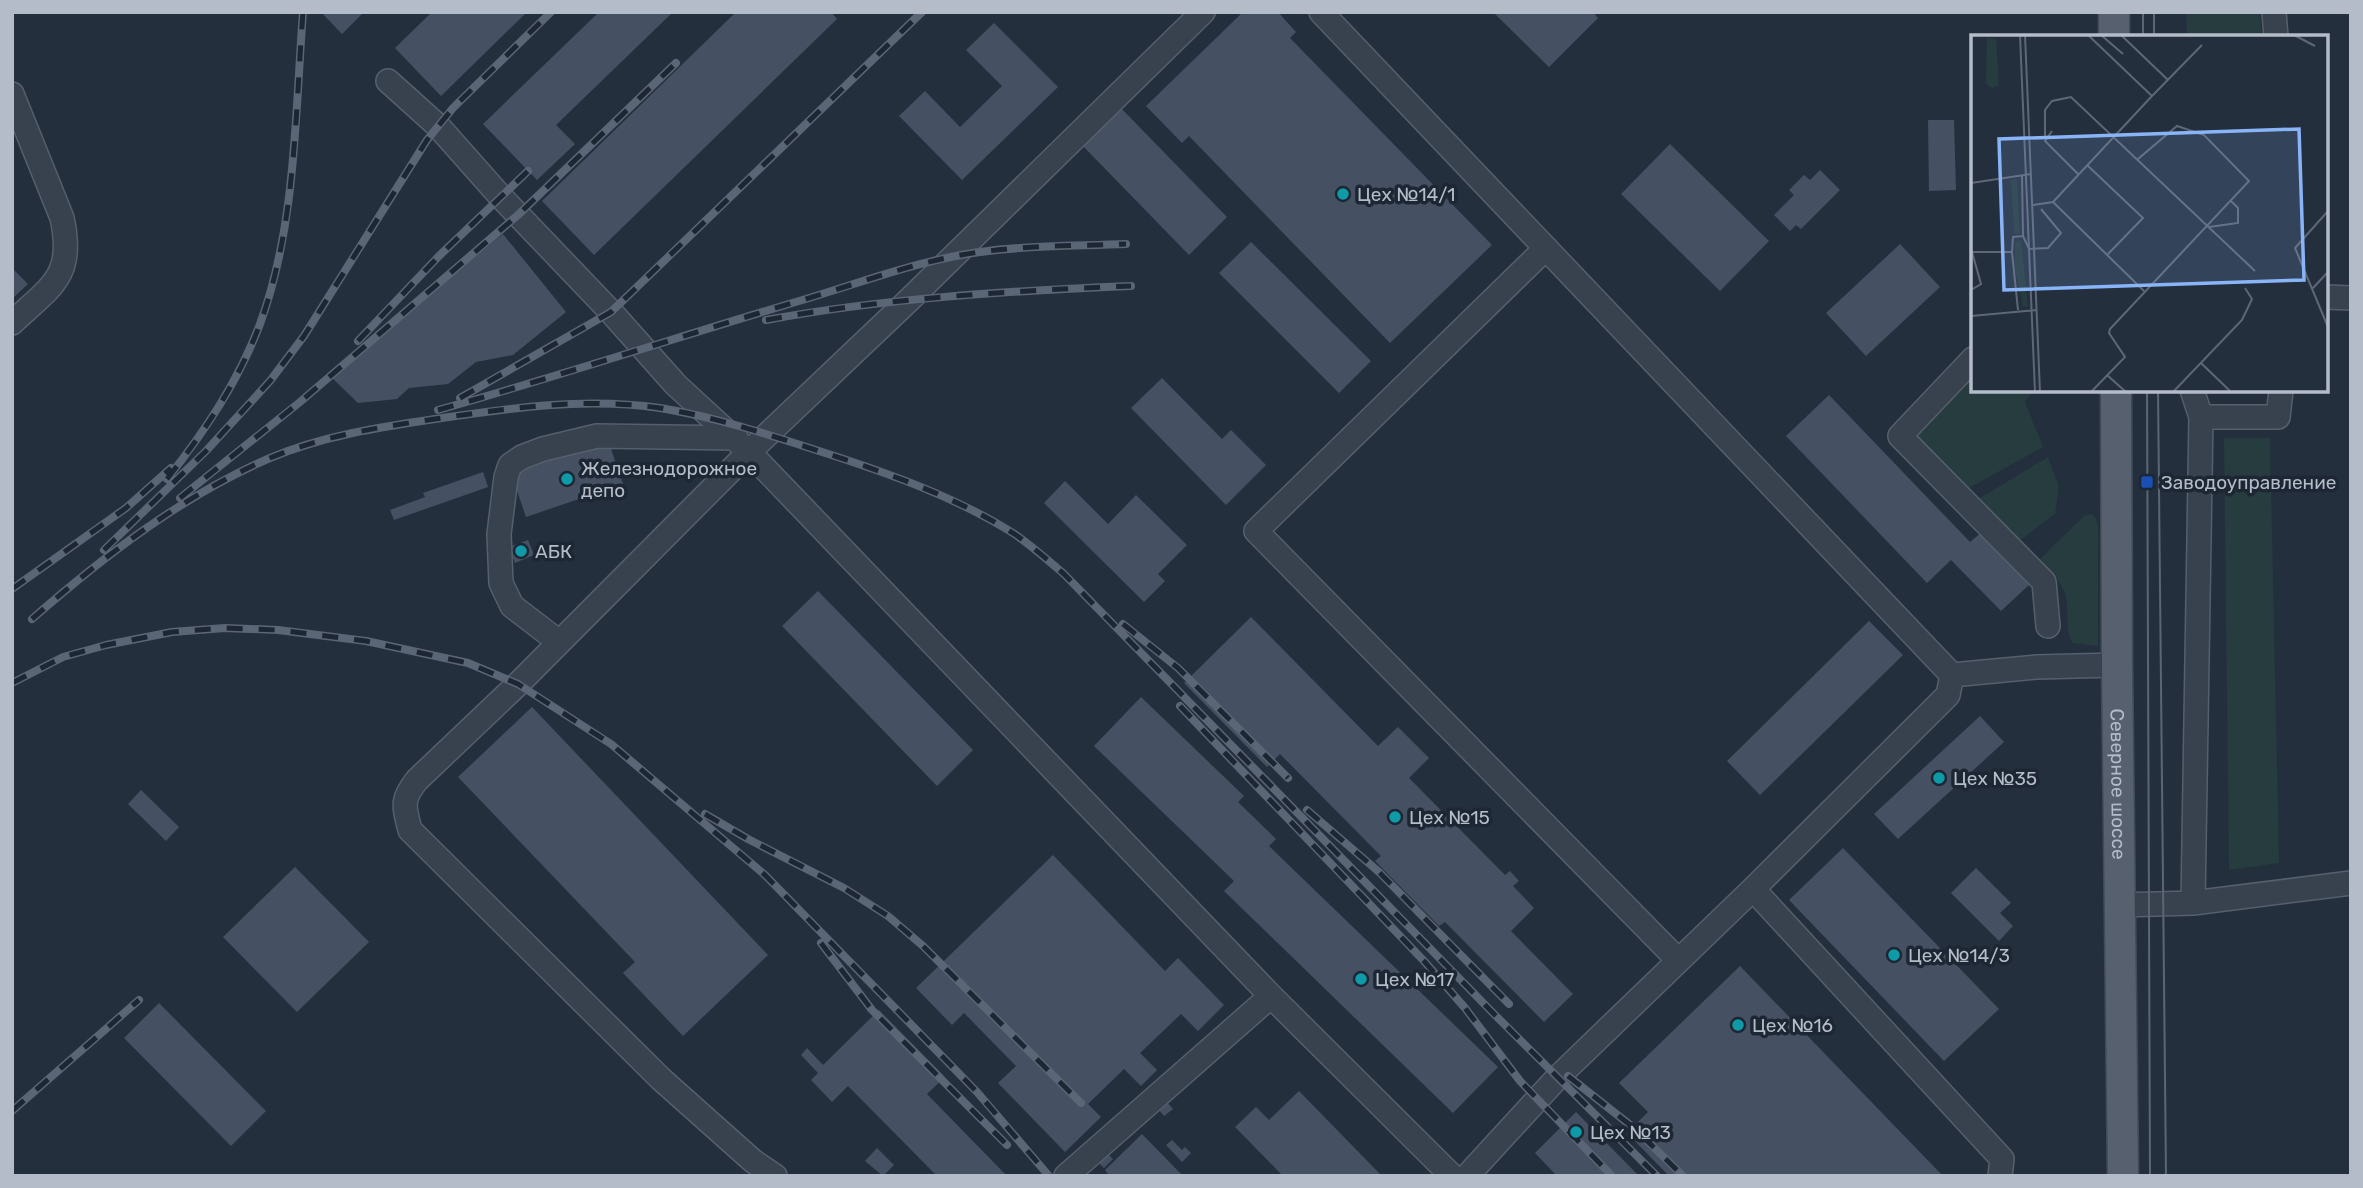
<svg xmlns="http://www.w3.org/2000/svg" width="2363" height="1188" font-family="Rubik,sans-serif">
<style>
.green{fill:#263c3f}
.building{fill:#455162}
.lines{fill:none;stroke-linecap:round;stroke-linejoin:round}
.minor-casing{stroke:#565f6c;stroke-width:26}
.major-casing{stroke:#414a57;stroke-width:33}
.minor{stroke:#38414e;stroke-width:23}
.major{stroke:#56606e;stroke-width:30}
.tram{stroke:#5a6575;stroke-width:2}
.rail-casing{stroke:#5a6575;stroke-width:8}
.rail{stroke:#1d2633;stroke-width:5;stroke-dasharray:16;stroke-linecap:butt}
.culture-dot{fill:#0f9aa8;stroke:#1d2633;stroke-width:2.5}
.transit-dot{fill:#1a4fb4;stroke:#1d2633;stroke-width:2.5}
.labels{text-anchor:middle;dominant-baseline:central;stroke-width:7;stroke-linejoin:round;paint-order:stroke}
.poi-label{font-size:19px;fill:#b4bcc9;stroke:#1d2633;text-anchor:start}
.street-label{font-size:19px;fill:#b4bcc9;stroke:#1d2633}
.inset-road{fill:none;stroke:#5e6776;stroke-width:2}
.view{fill:#8ab4f8;fill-opacity:0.15;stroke:#8ab4f8;stroke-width:3.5}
.inset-edge{fill:none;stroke:#b4bcc9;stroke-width:3.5}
</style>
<rect width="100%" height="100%" fill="#242f3e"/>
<path class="green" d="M 2186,12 L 2260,12 L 2262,37 L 2187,37 Z
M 1973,371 L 1973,390 L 2034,390 L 2025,402 L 2043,447 L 1969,488 L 1920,442 L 1917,435 L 1920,429 Z
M 2224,438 L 2270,438 L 2279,863 L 2229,870 Z
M 2048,457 L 2059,487 L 2055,514 L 2020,540 L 1978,499 Z
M 2091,514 L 2096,518 L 2098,525 L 2098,646 L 2073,643 C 2063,628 2071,608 2064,591 C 2060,580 2047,569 2039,560 L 2084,516 Z"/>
<path class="building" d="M 321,12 L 364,12 L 342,34 Z
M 432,12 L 527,12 L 441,96 L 395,48 Z
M 599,12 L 673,12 L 556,125 L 575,144 L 537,180 L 483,124 Z
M 736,12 L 831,12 L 837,19 L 594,255 L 542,201 Z
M 1243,12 L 1278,12 L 1296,32 L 1290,38 L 1492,245 L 1390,343 L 1189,136 L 1182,143 L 1146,106 Z
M 1493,12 L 1593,12 L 1598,18 L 1549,67 Z
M 994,23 L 1058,87 L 962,180 L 899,116 L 925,91 L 960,127 L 1002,86 L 966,50 Z
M 1118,105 L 1227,217 L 1189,255 L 1080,143 Z
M 1928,120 L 1954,120 L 1956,190 L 1929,191 Z
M 1670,144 L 1769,241 L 1720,291 L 1621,194 Z
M 1820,170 L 1840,190 L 1801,229 L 1796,225 L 1790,231 L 1774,215 L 1794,195 L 1789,190 L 1804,175 L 1810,180 Z
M 503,234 L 566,312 L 513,355 L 476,362 L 448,384 L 409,388 L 397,399 L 358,403 L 329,375 Z
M 1251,242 L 1371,361 L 1339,393 L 1219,273 Z
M 1900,244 L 1940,287 L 1866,356 L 1826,313 Z
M 12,268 L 28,284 L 12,299 Z
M 1162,378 L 1222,439 L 1231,430 L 1266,465 L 1226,505 L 1131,408 Z
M 1829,395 L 1970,542 L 1982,532 L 2031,583 L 2001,611 L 1951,560 L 1927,583 L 1786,436 Z
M 608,440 L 623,484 L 526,517 L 511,473 L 528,468 L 526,463 L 532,461 L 533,466 Z
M 483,472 L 488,487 L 394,520 L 390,510 L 425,497 L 423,493 Z
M 1065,481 L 1108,524 L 1136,495 L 1187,545 L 1158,574 L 1165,581 L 1144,602 L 1044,503 Z
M 528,540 L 534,555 L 515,563 L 509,547 Z
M 818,591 L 973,750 L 937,786 L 782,626 Z
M 1251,617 L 1378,746 L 1398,727 L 1429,758 L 1409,778 L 1505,875 L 1510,871 L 1519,881 L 1513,886 L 1534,908 L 1511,931 L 1573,994 L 1544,1022 L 1445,922 L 1439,926 L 1375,861 L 1381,856 L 1280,754 L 1267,767 L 1184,683 Z
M 1869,621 L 1903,655 L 1760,795 L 1727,761 Z
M 1141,697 L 1244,796 L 1238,802 L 1276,839 L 1269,846 L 1498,1067 L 1453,1113 L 1224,891 L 1234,881 L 1094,746 Z
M 532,707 L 768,955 L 683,1036 L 623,973 L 635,962 L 458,777 Z
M 1980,716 L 2004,742 L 1898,839 L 1874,814 Z
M 141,790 L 179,827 L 166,841 L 128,804 Z
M 1843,848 L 1999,1009 L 1944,1061 L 1789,900 Z
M 1053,855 L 1165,971 L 1178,958 L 1224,1005 L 1198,1031 L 1181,1014 L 1140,1053 L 1157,1070 L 1141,1086 L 1124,1069 L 1088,1104 L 1101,1117 L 1065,1152 L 998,1083 L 1016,1066 L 964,1013 L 952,1025 L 916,988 Z
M 295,867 L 369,942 L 297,1012 L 223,937 Z
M 1976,868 L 2011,903 L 2000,913 L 2013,926 L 1999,941 L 1951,893 Z
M 1740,966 L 1943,1176 L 1669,1176 L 1627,1133 L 1648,1112 L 1619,1083 Z
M 159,1003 L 266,1111 L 231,1146 L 124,1038 Z
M 879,1010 L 945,1077 L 927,1094 L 1007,1176 L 937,1176 L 848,1086 L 832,1102 L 811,1080 L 818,1073 L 801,1055 L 807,1048 L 823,1065 Z
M 1299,1091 L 1382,1176 L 1283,1176 L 1235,1127 L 1256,1107 L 1269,1120 Z
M 1167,1102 L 1173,1109 L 1164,1116 L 1158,1109 Z
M 1576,1112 L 1639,1176 L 1557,1176 L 1535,1153 Z
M 1142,1134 L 1183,1176 L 1110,1176 L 1105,1170 Z
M 1172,1140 L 1182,1150 L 1185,1147 L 1191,1153 L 1182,1162 L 1166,1145 Z
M 877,1148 L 894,1165 L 883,1176 L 865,1161 Z
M 1108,1154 L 1113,1159 L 1104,1168 L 1099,1163 Z"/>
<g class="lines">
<g class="minor-casing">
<path id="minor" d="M 1321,12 L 1952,675
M 2274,12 L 2276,37
M 388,81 L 438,126 L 501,197 L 611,312 L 676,385 L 749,452 L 1271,996 L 1452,1176
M 12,94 L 62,218 C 75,277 51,286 12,323
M 1546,248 L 1256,531 L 1678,960
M 2326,297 L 2351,298
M 1973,359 L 1900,436 L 2044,582 L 2048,626
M 2192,390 L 2201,417 L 2193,903
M 2201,417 L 2278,417 L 2281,390
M 559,642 L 512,606 L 501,583 L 499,534 L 506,477 L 510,465 L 522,457 L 543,449 L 597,436 L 736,438
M 1753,889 L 2002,1159 L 2000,1176
M 2120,905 L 2193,903 L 2351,883
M 775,1176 L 753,1161 L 661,1079 L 410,830 C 404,806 401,800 417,780 L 518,684 L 749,452 L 908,301 L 1203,12
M 1066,1176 L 1271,996
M 1467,1176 L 1558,1077 L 1753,889 L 1948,695 L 1952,675 L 2036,667 L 2117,665"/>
</g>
<g class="major-casing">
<g id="major">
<path d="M 2114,12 L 2114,37"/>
<path id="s1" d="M 2116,390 L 2117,665 L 2123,1176"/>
</g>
</g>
<use href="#minor" class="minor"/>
<use href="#major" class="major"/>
<path class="tram" d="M 2143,12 L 2143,37
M 2154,12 L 2154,37
M 2147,390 L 2150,1176
M 2158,390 L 2166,1176"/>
<g class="rail-casing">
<path id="rail" d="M 766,320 C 886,298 1008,291 1131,286
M 358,341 L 439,256 L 528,171
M 460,398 L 611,312 L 922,12
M 438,410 C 559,376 678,337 799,301 C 861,283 924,258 988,251 C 1034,245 1081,246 1126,244
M 167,479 C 205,431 238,382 260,324 C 296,226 295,116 303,12
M 180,498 L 300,402 L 518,215 L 676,63
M 104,550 L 206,451 L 270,381 L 304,336 L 427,140 L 453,108 L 551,12
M 12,589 L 126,508 L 171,468
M 32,619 C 104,556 182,496 270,458 C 322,436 380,427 435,419 C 510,408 585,397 660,408 C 715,417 767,434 819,451 C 885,472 957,497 1016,535 C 1033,547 1049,561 1064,574 L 1495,1015 L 1657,1176
M 1123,624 L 1178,668 L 1288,778
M 12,683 L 63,657 L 106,645 L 172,632 L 225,628 L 278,630 L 366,641 L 468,663 L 518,684 L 611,744 L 765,875 L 977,1092 L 1049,1176
M 1180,706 L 1424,961 L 1465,1008 L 1520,1081 L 1612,1176
M 1307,810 L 1379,872 L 1509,1004
M 705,814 L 748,839 L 844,888 L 888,916 L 923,946 L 1081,1103
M 821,943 L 872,1010 L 1007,1145
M 1568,1076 L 1634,1128 L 1683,1176
M 12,1111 L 139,1000"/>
</g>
<use href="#rail" class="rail"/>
</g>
<g class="culture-dot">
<circle cx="1343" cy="194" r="7"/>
<circle cx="567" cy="479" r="7"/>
<circle cx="521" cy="551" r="7"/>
<circle cx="1939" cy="778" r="7"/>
<circle cx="1395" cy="817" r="7"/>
<circle cx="1894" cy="955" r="7"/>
<circle cx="1361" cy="979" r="7"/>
<circle cx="1738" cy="1025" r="7"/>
<circle cx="1576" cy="1132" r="7"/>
</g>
<rect class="transit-dot" x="2140" y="475" width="14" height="14" rx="3.5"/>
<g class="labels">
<g class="poi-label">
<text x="1357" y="194">Цех №14/1</text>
<text x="581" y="468">Железнодорожное<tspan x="581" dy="22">депо</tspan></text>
<text x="2161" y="482">Заводоуправление</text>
<text x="535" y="551">АБК</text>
<text x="1953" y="778">Цех №35</text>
<text x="1409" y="817">Цех №15</text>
<text x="1908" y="955">Цех №14/3</text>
<text x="1375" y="979">Цех №17</text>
<text x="1752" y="1025">Цех №16</text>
<text x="1590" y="1132">Цех №13</text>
</g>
<g class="street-label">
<text stroke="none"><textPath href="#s1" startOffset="394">Северное шоссе</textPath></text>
</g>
</g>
<g transform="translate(1971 35)">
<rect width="357" height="357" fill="#242f3e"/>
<path d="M 16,2 L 25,5 L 28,50 L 21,53 L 15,49 ZM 46,144 L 49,199 L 43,199 L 40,145 ZM 50,205 L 57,271 L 52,272 L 44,234 L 44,207 Z" fill="#263c3f"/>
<path class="inset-road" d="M 49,0 L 64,357M 54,0 L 69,357M 130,0 L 152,19M 150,0 L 197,45M 323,0 L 344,11M 181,61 L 231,10M 81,96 L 74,106 L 107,139M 74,104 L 74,75 L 81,66 L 100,62 L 284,236M 116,130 L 172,183 L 136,220M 51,140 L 52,201 L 58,214 L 77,213 L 90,198 L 70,174M 0,148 L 60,139M 82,167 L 173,256M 62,170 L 82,167 L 181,61 L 117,0M 357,176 L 324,213 L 357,292M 238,192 L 267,188 L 267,173 L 260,166M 0,217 L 41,217M 341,254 L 357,237M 0,255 L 10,249 L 1,217M 47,275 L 41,217 L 42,202 L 52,201M 0,281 L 66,275M 230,328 L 260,357M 136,340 L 155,357M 120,357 L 154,322 L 138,298 L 139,294 L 278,146 L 233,100 L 206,91 L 167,124M 202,357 L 271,285 L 281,264 L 274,253"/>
<path class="view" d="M 328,94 L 333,245 L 33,255 L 28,104 Z"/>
<rect width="357" height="357" class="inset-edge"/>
</g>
<rect width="2363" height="1188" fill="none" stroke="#b4bcc9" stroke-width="28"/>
</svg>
